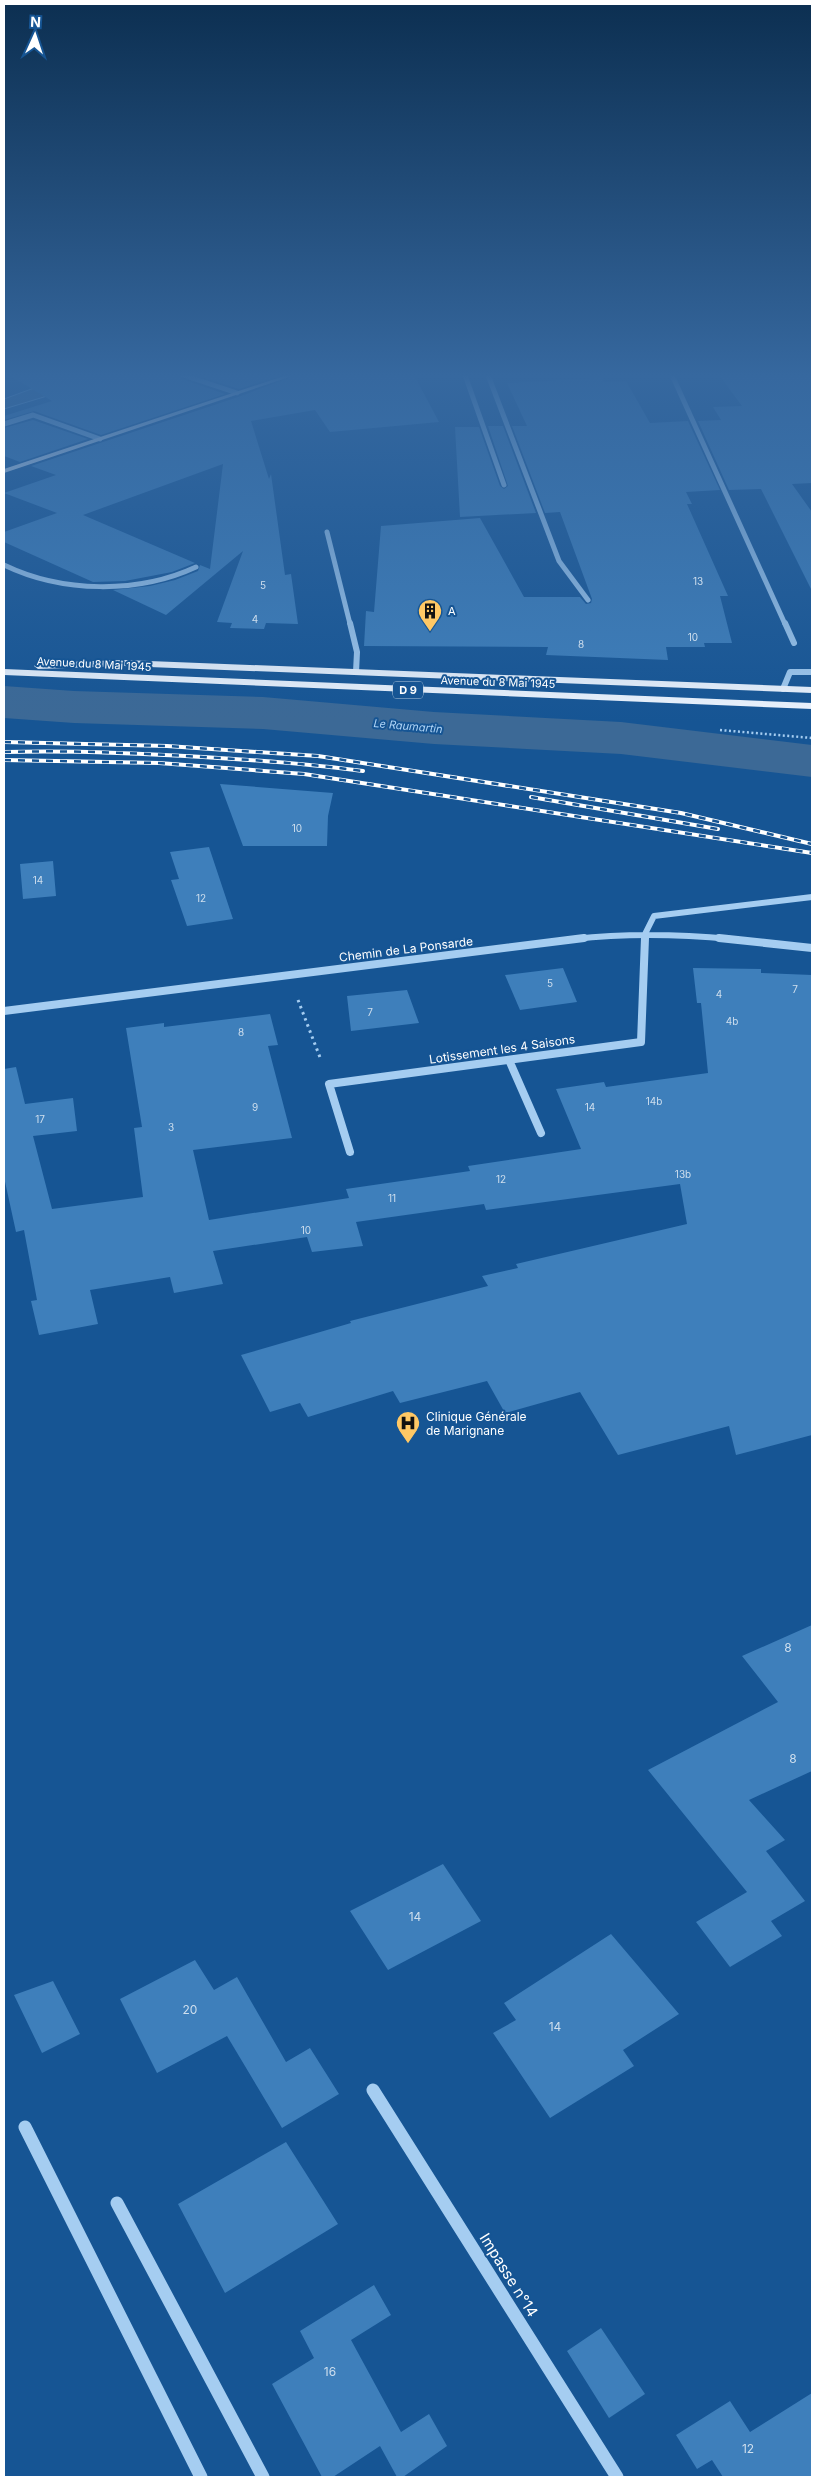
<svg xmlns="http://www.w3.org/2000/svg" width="816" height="2481" font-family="Inter,sans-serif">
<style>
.water{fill:#3c6996;stroke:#97c9f4}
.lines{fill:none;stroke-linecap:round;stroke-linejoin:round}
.river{fill:#3c6996;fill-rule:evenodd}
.building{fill:#3e7fbb}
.path-far1{stroke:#a5cdf1;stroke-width:2.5;stroke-dasharray:2 2.5;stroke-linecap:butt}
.path{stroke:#a5cdf1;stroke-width:3;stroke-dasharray:2.5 4;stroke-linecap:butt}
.minor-far3{stroke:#a5cdf1;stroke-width:5}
.minor-far2{stroke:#a5cdf1;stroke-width:6}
.minor-far1{stroke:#a5cdf1;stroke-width:8}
.minor{stroke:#a5cdf1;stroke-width:13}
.major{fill:#eff6ff;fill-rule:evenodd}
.rail-casing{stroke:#fff;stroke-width:4}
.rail{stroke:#165594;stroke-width:2.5;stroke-dasharray:7;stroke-linecap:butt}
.labels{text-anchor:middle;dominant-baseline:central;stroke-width:4;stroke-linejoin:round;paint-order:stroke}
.number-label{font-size:10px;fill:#cfdfee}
.far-poi-label{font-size:11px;fill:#fff;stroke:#165594;text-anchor:start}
.far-street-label{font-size:11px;fill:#fff;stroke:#165594}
.shield{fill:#165594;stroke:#b9ccdf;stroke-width:1}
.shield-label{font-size:11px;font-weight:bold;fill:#fff}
.far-water-label{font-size:11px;font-style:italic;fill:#b1d6f8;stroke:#165594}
.street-label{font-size:12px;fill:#fff;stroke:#165594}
.poi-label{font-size:12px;fill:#fff;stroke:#165594;text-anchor:start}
.near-number-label{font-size:12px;fill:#cfdfee}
.near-street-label{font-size:15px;fill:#fff;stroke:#165594}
</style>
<rect width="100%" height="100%" fill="#165594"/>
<path class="water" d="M 86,375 L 117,375 L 4,409 L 4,399 L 45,384 Z"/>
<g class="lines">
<path class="river" d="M 4,686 L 74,691 L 263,697 L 434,712 L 621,722 L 812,745 L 812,777 L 621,754 L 434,744 L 263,729 L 74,723 L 4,718 Z"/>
</g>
<path class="building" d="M 9,375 L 179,375 L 182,379 L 225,394 L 101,435 L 34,411 L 4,420 L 4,416 L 52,401 Z
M 196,375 L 282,375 L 239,389 Z
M 297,375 L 414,375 L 439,422 L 330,432 L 315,410 L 251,421 L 269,479 L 271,474 L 285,575 L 291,574 L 298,624 L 266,623 L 264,629 L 230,628 L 232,623 L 217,622 L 243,551 L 166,615 L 113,590 L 150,586 L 175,580 L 198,571 L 200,565 L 210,569 L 223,464 L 83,515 L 195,563 L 172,572 L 125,581 L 93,582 L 4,542 L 4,532 L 57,513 L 4,493 L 56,475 L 31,466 L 238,397 Z
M 719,375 L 812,375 L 812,483 L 792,484 L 812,512 L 812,591 L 761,489 L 729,490 L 698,421 L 721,420 L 713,407 L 742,406 Z
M 602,378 L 604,382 L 626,381 L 650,423 L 688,421 L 720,490 L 686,492 L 692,504 L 687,504 L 728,596 L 720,596 L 732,643 L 704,643 L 705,647 L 666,647 L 668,660 L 546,655 L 548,647 L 364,646 L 366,611 L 374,612 L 381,526 L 480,518 L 524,597 L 580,597 L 586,604 L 591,603 L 592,599 L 560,512 L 545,513 L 512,426 L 527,426 L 507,383 Z
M 33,420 L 88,439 L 20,462 L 4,456 L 4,428 Z
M 488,426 L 503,426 L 536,513 L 460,517 L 455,427 L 479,427 L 500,486 L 504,489 L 508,486 Z
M 220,784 L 333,793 L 328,816 L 327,846 L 243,846 Z
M 209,847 L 233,919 L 187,926 L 171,880 L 179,879 L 170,852 Z
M 53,861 L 56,896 L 23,899 L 20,864 Z
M 563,968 L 577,1002 L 520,1010 L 505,975 Z
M 693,968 L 761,969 L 761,973 L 812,975 L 812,1435 L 736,1455 L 729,1426 L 618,1455 L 580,1392 L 505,1413 L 487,1381 L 400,1403 L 393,1391 L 308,1417 L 300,1403 L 270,1412 L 241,1355 L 351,1323 L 350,1321 L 488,1286 L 482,1276 L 518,1268 L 516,1264 L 687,1224 L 680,1184 L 486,1210 L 484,1204 L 356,1222 L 363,1246 L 312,1252 L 307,1237 L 213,1251 L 223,1284 L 174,1293 L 170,1277 L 90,1290 L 98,1324 L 39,1335 L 31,1301 L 37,1300 L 24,1230 L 16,1232 L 4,1177 L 4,1069 L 16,1067 L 25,1104 L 73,1098 L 77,1131 L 33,1136 L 52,1209 L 143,1197 L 134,1128 L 142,1127 L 126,1028 L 164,1023 L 164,1027 L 270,1014 L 278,1045 L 268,1046 L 292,1138 L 193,1150 L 209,1220 L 349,1198 L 346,1189 L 470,1171 L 468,1166 L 581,1149 L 556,1089 L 604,1082 L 606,1087 L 708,1073 L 701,1003 L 697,1003 Z
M 407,990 L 419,1023 L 351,1031 L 347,996 Z
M 812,1625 L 812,1771 L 749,1800 L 785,1840 L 766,1851 L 805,1901 L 771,1921 L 782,1936 L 730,1967 L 696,1922 L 747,1892 L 648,1770 L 778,1702 L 742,1656 Z
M 443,1864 L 481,1921 L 388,1970 L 350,1911 Z
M 611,1934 L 679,2014 L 623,2050 L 634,2066 L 550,2118 L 493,2033 L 516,2020 L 504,2003 Z
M 195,1960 L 214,1990 L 237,1977 L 286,2062 L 310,2048 L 339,2094 L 282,2128 L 227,2036 L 157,2073 L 120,1999 Z
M 53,1981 L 80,2034 L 42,2053 L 14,1995 Z
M 286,2142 L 338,2224 L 225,2293 L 178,2204 Z
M 374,2285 L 391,2315 L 351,2340 L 401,2432 L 429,2414 L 447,2446 L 403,2477 L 397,2477 L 380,2446 L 333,2477 L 322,2477 L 272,2384 L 314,2358 L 300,2331 Z
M 601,2328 L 645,2394 L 609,2418 L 567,2351 Z
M 812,2393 L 812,2477 L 723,2477 L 712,2460 L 697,2469 L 676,2435 L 730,2401 L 750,2432 Z"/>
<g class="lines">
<path class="path-far1" d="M 720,730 L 812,738"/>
<path class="path" d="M 298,1000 L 321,1060"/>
<path class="minor-far3" d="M 183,375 L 237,393
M 465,375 L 504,485
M 488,375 L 559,561 L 588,600
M 672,375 L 785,624
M 4,424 L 33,415 L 100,439
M 327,532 L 350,624
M 4,565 C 62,593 138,594 196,567"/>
<path class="minor-far2" d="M 350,623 L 357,652 L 356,672
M 785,623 L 794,643
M 783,689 L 790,672 L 812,672
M 574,939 C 627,933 678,934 731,939
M 645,939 L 645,934 L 654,916 L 812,897"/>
<path class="minor-far1" d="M 719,938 L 812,948
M 4,1011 L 584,938
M 509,1060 L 541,1133
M 350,1152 L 329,1084 L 641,1042 L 645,938"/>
<path class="minor" d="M 373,2090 L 617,2477
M 25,2127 L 201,2477
M 117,2203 L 263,2477"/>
<path class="major" d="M 287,375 L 295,375 L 4,473 L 4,469 Z
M 124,660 L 812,687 L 812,693 L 124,666 L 38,669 L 34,666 L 38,663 Z
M 4,669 L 812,703 L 812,709 L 4,675 Z"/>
<g class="rail-casing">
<path id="rail" d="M 4,742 L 167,746 L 318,756 L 681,813 L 812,844
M 4,752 C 71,750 137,753 203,757 C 256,760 310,764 363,771
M 4,760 L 159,763 L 304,774 L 812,853
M 531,797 L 718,829"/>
</g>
<use href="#rail" class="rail"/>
</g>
<linearGradient id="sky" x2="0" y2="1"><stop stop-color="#0c2f51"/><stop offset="0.52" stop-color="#36689f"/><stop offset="1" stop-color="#36689f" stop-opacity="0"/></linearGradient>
<rect width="816" height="722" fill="url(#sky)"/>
<defs>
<g id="building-pin" transform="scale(1.25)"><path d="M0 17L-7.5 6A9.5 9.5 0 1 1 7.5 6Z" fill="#ffc865" stroke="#165594"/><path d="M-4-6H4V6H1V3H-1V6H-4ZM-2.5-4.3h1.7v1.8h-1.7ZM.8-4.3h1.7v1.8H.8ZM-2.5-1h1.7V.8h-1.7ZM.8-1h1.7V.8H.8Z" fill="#111"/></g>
<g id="hospital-pin" transform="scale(1.25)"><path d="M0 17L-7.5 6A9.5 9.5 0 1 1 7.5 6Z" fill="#ffc865" stroke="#165594"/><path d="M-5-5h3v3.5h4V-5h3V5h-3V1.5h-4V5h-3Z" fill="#111"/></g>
</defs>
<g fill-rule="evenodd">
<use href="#building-pin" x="430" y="611"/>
<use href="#hospital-pin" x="408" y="1423"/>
</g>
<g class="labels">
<g class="number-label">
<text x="698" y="581">13</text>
<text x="263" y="585">5</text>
<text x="255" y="619">4</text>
<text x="693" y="637">10</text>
<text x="581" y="644">8</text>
<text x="297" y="828">10</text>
<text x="38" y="880">14</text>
<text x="201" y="898">12</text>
<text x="550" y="983">5</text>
<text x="795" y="989">7</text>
<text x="719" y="994">4</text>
<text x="370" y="1012">7</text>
<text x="732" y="1021">4b</text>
<text x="241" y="1032">8</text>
<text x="654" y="1101">14b</text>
<text x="255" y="1107">9</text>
<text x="590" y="1107">14</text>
<text x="40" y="1119">17</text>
<text x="171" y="1127">3</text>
<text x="683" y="1174">13b</text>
<text x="501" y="1179">12</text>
<text x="392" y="1198">11</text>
<text x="306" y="1230">10</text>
</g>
<g class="far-poi-label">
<text x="448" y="611">A</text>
</g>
<g class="far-street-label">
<text transform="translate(94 664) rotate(3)">Avenue du 8 Mai 1945</text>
<text transform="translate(498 682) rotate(2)">Avenue du 8 Mai 1945</text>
</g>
<rect class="shield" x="393" y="681.5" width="30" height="17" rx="4"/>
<g class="shield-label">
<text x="408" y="690">D 9</text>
</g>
<g class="far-water-label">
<text transform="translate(408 726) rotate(5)">Le Raumartin</text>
</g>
<g class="street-label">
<text transform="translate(406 949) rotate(-7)">Chemin de La Ponsarde</text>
<text transform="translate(502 1049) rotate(-8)">Lotissement les 4 Saisons</text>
</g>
<g class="poi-label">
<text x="426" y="1416">Clinique Générale<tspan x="426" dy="14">de Marignane</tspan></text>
</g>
<g class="near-number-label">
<text x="788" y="1647">8</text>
<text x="793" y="1758">8</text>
<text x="415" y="1916">14</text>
<text x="190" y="2009">20</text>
<text x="555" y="2026">14</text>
<text x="330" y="2371">16</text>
<text x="748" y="2448">12</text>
</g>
<g class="near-street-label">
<text transform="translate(509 2275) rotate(58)">Impasse n°14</text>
</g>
</g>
<rect width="816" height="2481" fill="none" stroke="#ffffff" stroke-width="10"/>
<g transform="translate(35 35) rotate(3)" stroke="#165594" stroke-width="4" paint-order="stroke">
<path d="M0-4L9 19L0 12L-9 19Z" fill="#ffffff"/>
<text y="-8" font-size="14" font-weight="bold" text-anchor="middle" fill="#ffffff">N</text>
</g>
</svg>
